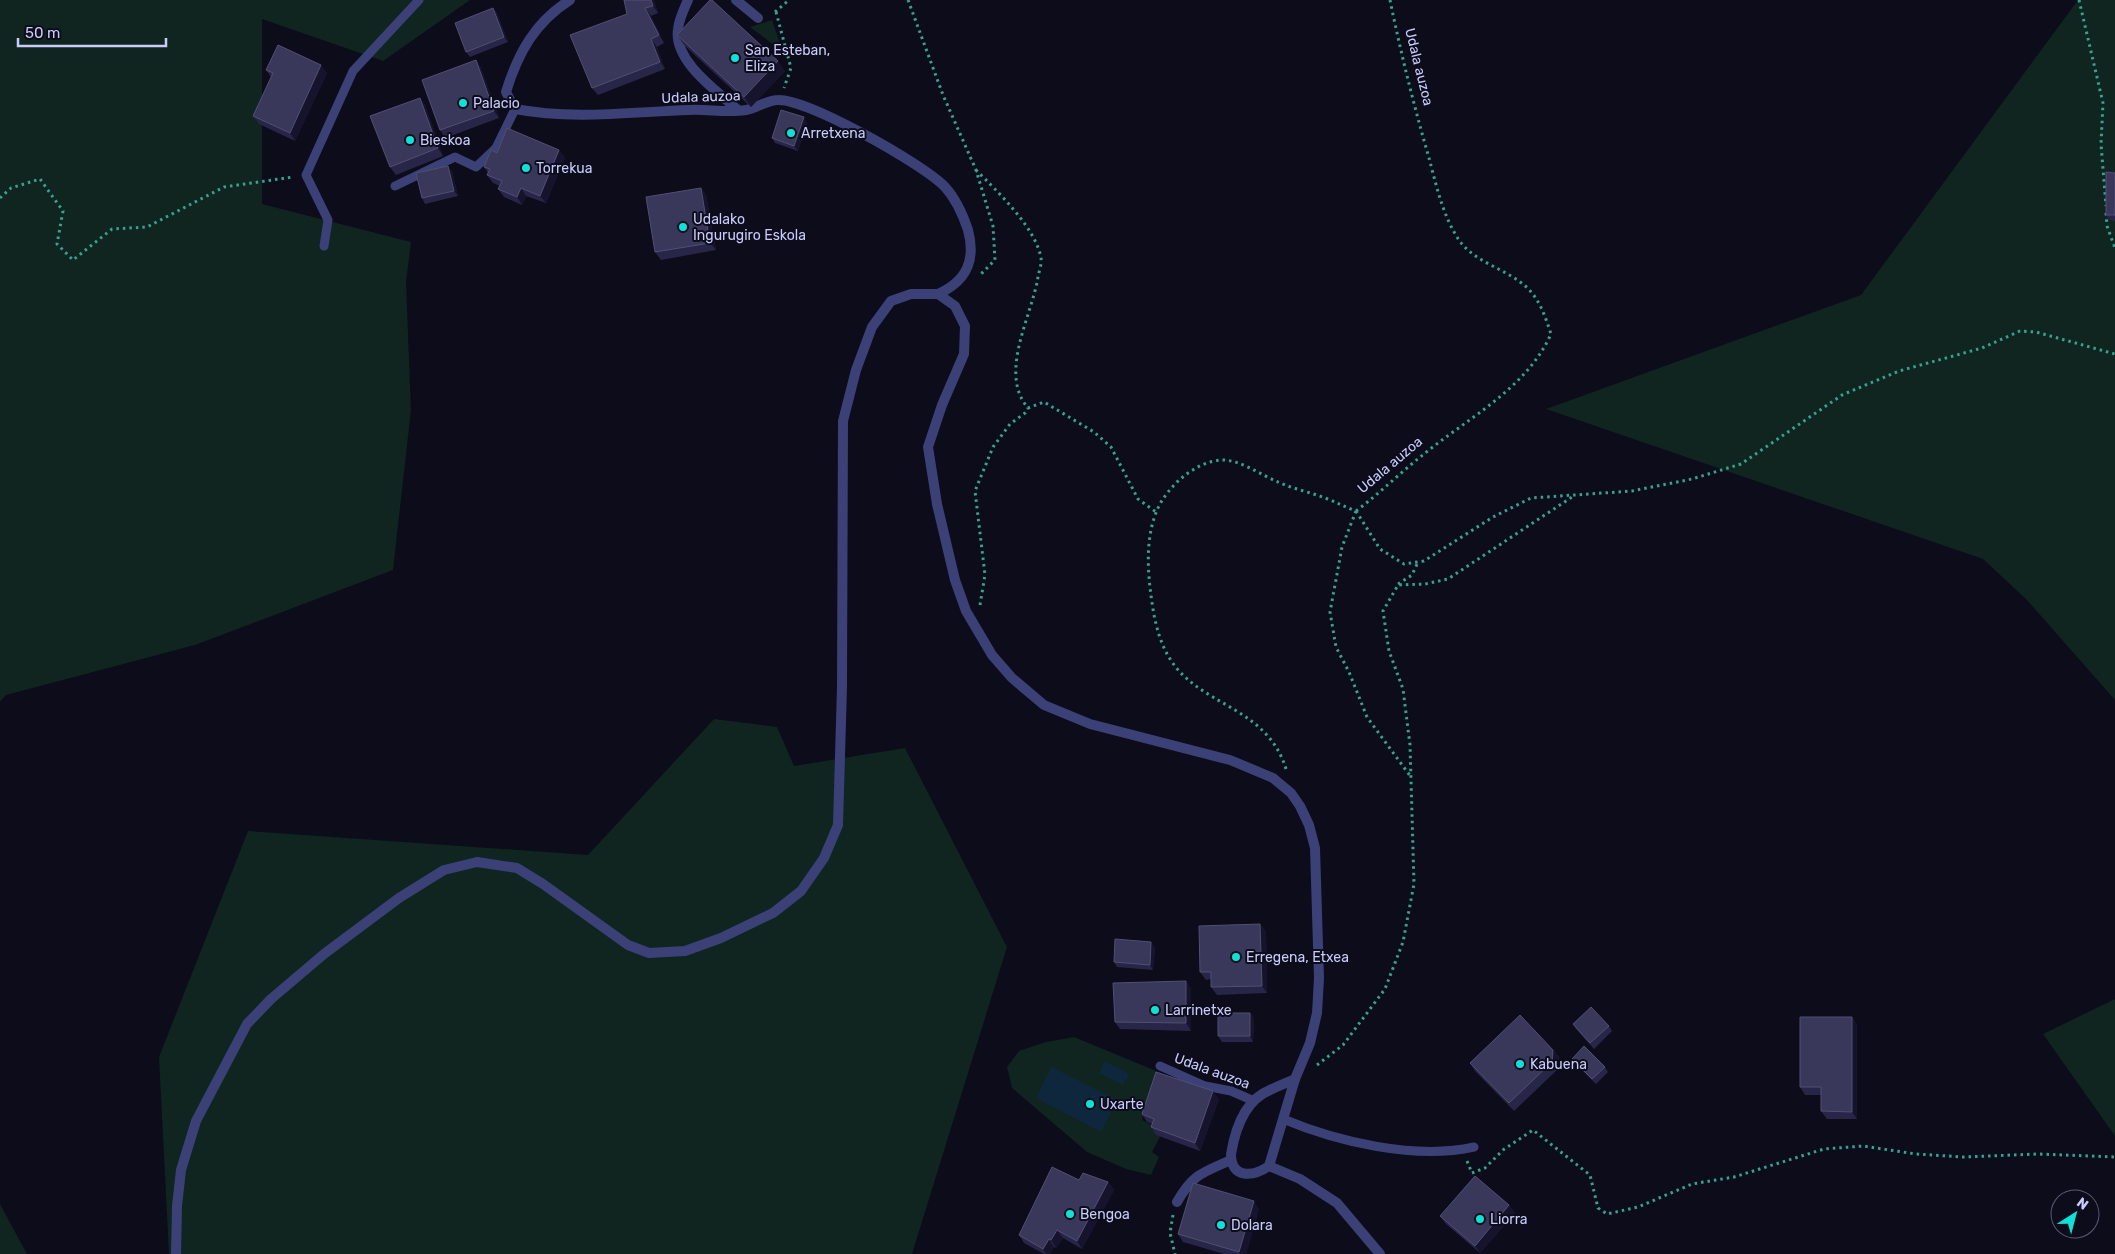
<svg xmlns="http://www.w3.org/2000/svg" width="2115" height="1254" font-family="Rubik,sans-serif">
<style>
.green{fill:#102420}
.water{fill:#0f273c}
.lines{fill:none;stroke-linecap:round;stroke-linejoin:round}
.path{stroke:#35a38d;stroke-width:3;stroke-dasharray:2.5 4;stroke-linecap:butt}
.service{stroke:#3b4176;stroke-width:9}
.minor{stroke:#3b4176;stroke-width:10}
.tertiary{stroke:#3b4176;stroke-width:10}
.wall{fill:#282648}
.shaded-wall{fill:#16142d}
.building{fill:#39385b;stroke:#504f74}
.poi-dot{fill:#12dfd6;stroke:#0c0c1a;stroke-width:2}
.labels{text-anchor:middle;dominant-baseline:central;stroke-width:4;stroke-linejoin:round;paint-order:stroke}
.poi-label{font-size:14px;fill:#c9cbfb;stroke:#0c0c1a;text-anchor:start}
.street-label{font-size:14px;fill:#c9cbfb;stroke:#0c0c1a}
</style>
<rect width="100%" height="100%" fill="#0c0c1a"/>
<path class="green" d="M 0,0 L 470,0 L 383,61 L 262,19 L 262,204 L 411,242 L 406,282 L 411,410 L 393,570 L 195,645 L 6,695 L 0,702 Z
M 2078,0 L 2115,0 L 2115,700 L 2027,600 L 1983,559 L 1546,409 L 1861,295 Z
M 772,20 L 783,52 L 750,27 Z
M 714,719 L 777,727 L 794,766 L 905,748 L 1007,947 L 912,1254 L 169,1254 L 159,1057 L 248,831 L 588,855 Z
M 2115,999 L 2115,1136 L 2043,1034 Z
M 1074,1037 L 1161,1073 L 1142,1120 L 1163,1131 L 1152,1152 L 1159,1157 L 1151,1175 L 1126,1169 L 1087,1152 L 1012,1088 L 1007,1067 L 1019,1051 L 1046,1042 Z
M 0,1204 L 27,1254 L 0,1254 Z"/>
<path class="water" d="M 1105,1061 L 1129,1074 L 1123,1085 L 1099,1073 Z
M 1051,1067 L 1117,1100 L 1101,1132 L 1036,1098 Z"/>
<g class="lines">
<path class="path" d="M 908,0 L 943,95 L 976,170 L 993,226 L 995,260 L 980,275
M 2079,0 L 2103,103 L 2101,144 L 2106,206
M 775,12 L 789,0
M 776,12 L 791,68 L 784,88
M 976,170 C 997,191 1036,228 1041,258 C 1042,264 1039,271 1038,277 C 1032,316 998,373 1028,408 L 1044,402 L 1094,432 L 1111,447 L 1138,499 L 1156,512
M 0,198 L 11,188 L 40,179 L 63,211 L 57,244 L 73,260 L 112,229 L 147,227 L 224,187 L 293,177
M 2106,213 L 2107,226 L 2115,248
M 1356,511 L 1380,549 L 1404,564 L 1424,561 L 1493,517 L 1531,498 L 1632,491 L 1692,479 L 1741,464 L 1842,395 L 1899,371 L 1982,348 L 2020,331 L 2036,332 L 2115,354
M 1356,511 C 1380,493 1401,472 1424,454 C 1468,418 1527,388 1551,334 C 1545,316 1539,297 1524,285 C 1504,268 1471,261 1457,237 C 1442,213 1436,184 1429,158 C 1414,106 1401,54 1390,0
M 1356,511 L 1342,547 L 1330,612 L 1336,647 L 1349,672 L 1367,717 L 1411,777
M 1398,584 L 1412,575 L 1418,562
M 980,605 L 985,575 L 975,491 L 993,447 L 1010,424 L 1025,413 L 1028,408
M 1286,769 C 1267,707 1203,707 1172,662 C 1157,640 1153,613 1150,587 C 1147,561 1147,532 1158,508 C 1168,486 1196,461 1222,460 C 1241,460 1261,475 1278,482 C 1293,489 1310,492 1325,498 C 1336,502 1345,507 1356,511
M 1317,1065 L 1343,1045 L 1385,989 L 1403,942 L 1414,884 L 1410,745 L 1403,689 L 1389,651 L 1383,611 L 1398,585 L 1425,584 L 1448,579 L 1572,497
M 1467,1161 L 1472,1173 L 1485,1168 L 1503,1150 L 1533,1130 L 1590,1175 L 1598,1208 L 1607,1214 L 1638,1207 L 1692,1184 L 1734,1177 L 1824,1149 L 1863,1146 L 1916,1154 L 1964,1157 L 2037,1154 L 2115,1157
M 1173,1215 L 1170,1233 L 1175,1254"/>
<path class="service" d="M 395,186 L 455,157 L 476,167 L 496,148 L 515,109
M 324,246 L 328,220 L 306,175 L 353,71 L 419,0
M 1160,1066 L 1205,1086 L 1231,1091 L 1254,1101
M 1283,1119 C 1338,1142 1415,1160 1474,1147"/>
<path class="minor" d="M 570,0 C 535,22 518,53 506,92 L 515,109 C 573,120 631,112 689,110 C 707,109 728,113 746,110 C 757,108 767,100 778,100 C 808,99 923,164 945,187 C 956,199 963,215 968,230 C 976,260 967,281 938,294
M 688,0 C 684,9 679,19 678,29 C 673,61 717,91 738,110
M 736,0 L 758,18
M 1295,1079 L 1269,1166 C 1253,1177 1231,1179 1231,1154 C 1235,1130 1245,1100 1270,1090 C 1278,1086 1286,1083 1295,1079 Z
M 1269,1166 L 1300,1179 L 1337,1203 L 1380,1254
M 1177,1202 C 1193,1174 1202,1173 1231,1160"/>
<path class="tertiary" d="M 176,1254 L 177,1206 L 181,1170 L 196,1121 L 247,1024 L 271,999 L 324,954 L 399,898 L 444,870 L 477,862 L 517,868 L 543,884 L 628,945 L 649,953 L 685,951 L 721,938 L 773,913 L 801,891 L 824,858 L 838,825 L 842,687 L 843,421 L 856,370 L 872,327 L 891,301 L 911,294 L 938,294 L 955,306 L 965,326 L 964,354 L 942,405 L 928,447 L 937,504 L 955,580 L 966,611 L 992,655 L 1012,678 L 1044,705 L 1090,724 L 1230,760 L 1273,778 L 1291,793 L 1300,806 L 1309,825 L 1315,848 L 1319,978 L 1317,1013 L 1310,1043 L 1295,1079"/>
</g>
<path class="wall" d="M 624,0 L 654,0 L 658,13 L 651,16 L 664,43 L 657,47 L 665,69 L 598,95 L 592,88 L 627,14 Z
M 493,8 L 497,13 L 508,42 L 470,57 L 466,52 Z
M 677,35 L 785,71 L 751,107 L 684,45 Z
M 476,60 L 481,68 L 499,118 L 445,138 L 440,130 Z
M 266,70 L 327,73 L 295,141 L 259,124 L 253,116 L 271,77 Z
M 420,98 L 425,105 L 443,156 L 396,175 L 390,167 Z
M 807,123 L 798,151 L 775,143 L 772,138 Z
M 559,150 L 565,158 L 546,203 L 526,196 L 522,205 L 504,197 L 498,189 L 500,186 L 493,183 L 487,175 L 488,173 L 484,167 L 497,153 Z
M 452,171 L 458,196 L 425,204 L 422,198 Z
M 2115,173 L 2115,221 L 2109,220 L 2106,215 Z
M 701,188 L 706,195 L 716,250 L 661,260 L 655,252 Z
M 1260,924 L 1266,932 L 1267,993 L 1217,995 L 1211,987 L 1211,979 L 1206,980 L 1200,972 Z
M 1155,947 L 1153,970 L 1117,967 L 1114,962 Z
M 1186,981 L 1191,989 L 1191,1031 L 1120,1029 L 1115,1022 Z
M 1250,1013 L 1254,1018 L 1253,1042 L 1222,1042 L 1218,1036 Z
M 1852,1017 L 1857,1025 L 1857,1119 L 1827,1119 L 1821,1111 L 1821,1095 L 1805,1095 L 1800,1087 Z
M 1573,1024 L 1609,1026 L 1612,1031 L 1594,1049 L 1576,1029 Z
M 1553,1050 L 1559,1057 L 1557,1070 L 1514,1111 L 1475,1071 L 1470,1063 Z
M 1572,1059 L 1605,1067 L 1608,1072 L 1596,1084 L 1576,1064 Z
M 1219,1099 L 1200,1151 L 1156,1135 L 1151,1127 L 1152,1124 L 1147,1122 L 1142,1114 Z
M 1079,1180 L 1108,1182 L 1114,1190 L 1082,1249 L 1063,1238 L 1056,1248 L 1054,1247 L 1050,1254 L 1044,1254 L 1024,1243 L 1019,1235 Z
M 1509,1205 L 1515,1213 L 1480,1253 L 1446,1224 L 1440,1216 Z
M 1259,1209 L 1246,1254 L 1224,1254 L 1183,1242 L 1178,1234 Z"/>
<path class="shaded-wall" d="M 651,0 L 654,0 L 658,13 L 653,6 Z
M 493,8 L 497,13 L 508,42 L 504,37 Z
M 645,8 L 651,16 L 664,43 L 659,35 Z
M 651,39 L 657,47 L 665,69 L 660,62 Z
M 476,60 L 481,68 L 499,118 L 494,111 Z
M 778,61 L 785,71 L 751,107 L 744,97 Z
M 321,65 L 327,73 L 295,141 L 290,133 Z
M 420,98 L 425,105 L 443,156 L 438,148 Z
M 804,117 L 807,123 L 798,151 L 794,146 Z
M 559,150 L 565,158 L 546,203 L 540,196 Z
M 448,166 L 452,171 L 458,196 L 454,191 Z
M 521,188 L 526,196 L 522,205 L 517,197 Z
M 701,188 L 706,195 L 716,250 L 710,243 Z
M 1260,924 L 1266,932 L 1267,993 L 1262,986 Z
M 1151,942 L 1155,947 L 1153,970 L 1150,965 Z
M 1186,981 L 1191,989 L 1191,1031 L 1186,1023 Z
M 1250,1013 L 1254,1018 L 1253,1042 L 1250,1036 Z
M 1852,1017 L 1857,1025 L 1857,1119 L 1852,1112 Z
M 1553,1050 L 1559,1057 L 1557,1070 L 1552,1062 Z
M 1213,1091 L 1219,1099 L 1200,1151 L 1195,1143 Z
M 1108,1182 L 1114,1190 L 1082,1249 L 1077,1241 Z
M 1254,1201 L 1259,1209 L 1246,1254 L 1240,1254 L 1239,1252 Z
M 1509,1205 L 1515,1213 L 1480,1253 L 1475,1246 Z
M 1057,1230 L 1063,1238 L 1056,1248 L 1051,1240 Z
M 1049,1239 L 1054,1247 L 1050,1254 L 1046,1254 L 1043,1249 Z"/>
<path class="building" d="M 624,0 L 651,0 L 653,6 L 645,8 L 659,35 L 651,39 L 660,62 L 592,88 L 570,35 L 627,14 Z
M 710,0 L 712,0 L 778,61 L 744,97 L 677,35 Z
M 493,8 L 504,37 L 466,52 L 455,23 Z
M 278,45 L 321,65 L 290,133 L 253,116 L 273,73 L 266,70 Z
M 476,60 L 494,111 L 440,130 L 422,80 Z
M 420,98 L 438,148 L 390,167 L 370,116 Z
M 781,110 L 804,117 L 794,146 L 772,138 Z
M 507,128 L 559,150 L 540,196 L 521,188 L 517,197 L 498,189 L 502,181 L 487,175 L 490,169 L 484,167 L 491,150 L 497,153 Z
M 448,166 L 454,191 L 422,198 L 416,173 Z
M 2106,172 L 2115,173 L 2115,215 L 2106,215 Z
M 701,188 L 710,243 L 655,252 L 646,197 Z
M 1260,924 L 1262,986 L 1211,987 L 1211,972 L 1200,972 L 1199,926 Z
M 1115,939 L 1151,942 L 1150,965 L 1114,962 Z
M 1186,981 L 1186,1023 L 1115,1022 L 1113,983 Z
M 1591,1007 L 1609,1026 L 1590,1043 L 1573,1024 Z
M 1218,1013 L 1250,1013 L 1250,1036 L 1218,1036 Z
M 1520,1015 L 1553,1050 L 1552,1062 L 1509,1103 L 1470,1063 Z
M 1800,1017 L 1852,1017 L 1852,1112 L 1821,1111 L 1821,1087 L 1800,1087 Z
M 1584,1046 L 1605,1067 L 1592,1079 L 1572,1059 Z
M 1156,1072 L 1213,1091 L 1195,1143 L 1151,1127 L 1154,1119 L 1142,1114 Z
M 1052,1167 L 1079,1180 L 1083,1173 L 1108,1182 L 1077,1241 L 1057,1230 L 1051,1240 L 1049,1239 L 1043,1249 L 1019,1235 Z
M 1475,1176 L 1509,1205 L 1475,1246 L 1440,1216 Z
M 1193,1183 L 1254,1201 L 1239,1252 L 1178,1234 Z"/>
<g class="poi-dot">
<circle cx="735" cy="58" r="5"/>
<circle cx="463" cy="103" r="5"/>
<circle cx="791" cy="133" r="5"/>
<circle cx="410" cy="140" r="5"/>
<circle cx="526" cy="168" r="5"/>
<circle cx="683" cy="227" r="5"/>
<circle cx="1236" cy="957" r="5"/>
<circle cx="1155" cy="1010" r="5"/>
<circle cx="1520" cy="1064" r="5"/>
<circle cx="1090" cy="1104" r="5"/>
<circle cx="1070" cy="1214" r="5"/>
<circle cx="1480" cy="1219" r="5"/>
<circle cx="1221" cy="1225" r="5"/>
</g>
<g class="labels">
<g class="poi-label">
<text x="745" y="50">San Esteban,<tspan x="745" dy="16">Eliza</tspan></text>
<text x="473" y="103">Palacio</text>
<text x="801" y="133">Arretxena</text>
<text x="420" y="140">Bieskoa</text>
<text x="536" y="168">Torrekua</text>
<text x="693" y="219">Udalako<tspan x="693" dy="16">Ingurugiro Eskola</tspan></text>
<text x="1246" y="957">Erregena, Etxea</text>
<text x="1165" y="1010">Larrinetxe</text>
<text x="1530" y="1064">Kabuena</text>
<text x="1100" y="1104">Uxarte</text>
<text x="1080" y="1214">Bengoa</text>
<text x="1490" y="1219">Liorra</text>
<text x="1231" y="1225">Dolara</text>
</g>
<g class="street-label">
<text transform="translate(1419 67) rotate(76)">Udala auzoa</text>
<text transform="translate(701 97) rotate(-2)">Udala auzoa</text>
<text transform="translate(1390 465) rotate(-40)">Udala auzoa</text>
<text transform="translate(1212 1071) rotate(20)">Udala auzoa</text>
</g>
</g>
<g transform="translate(2075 1214) rotate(36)"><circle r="24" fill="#0c0c1a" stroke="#585874"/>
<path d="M0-4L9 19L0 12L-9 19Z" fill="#12dfd6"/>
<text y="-8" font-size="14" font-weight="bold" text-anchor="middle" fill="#c9cbfb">N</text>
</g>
<path d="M18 38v8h148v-8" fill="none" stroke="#c9cbfb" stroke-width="2.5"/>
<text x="25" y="38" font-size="15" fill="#c9cbfb" stroke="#0c0c1a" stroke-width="4" paint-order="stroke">50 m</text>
</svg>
